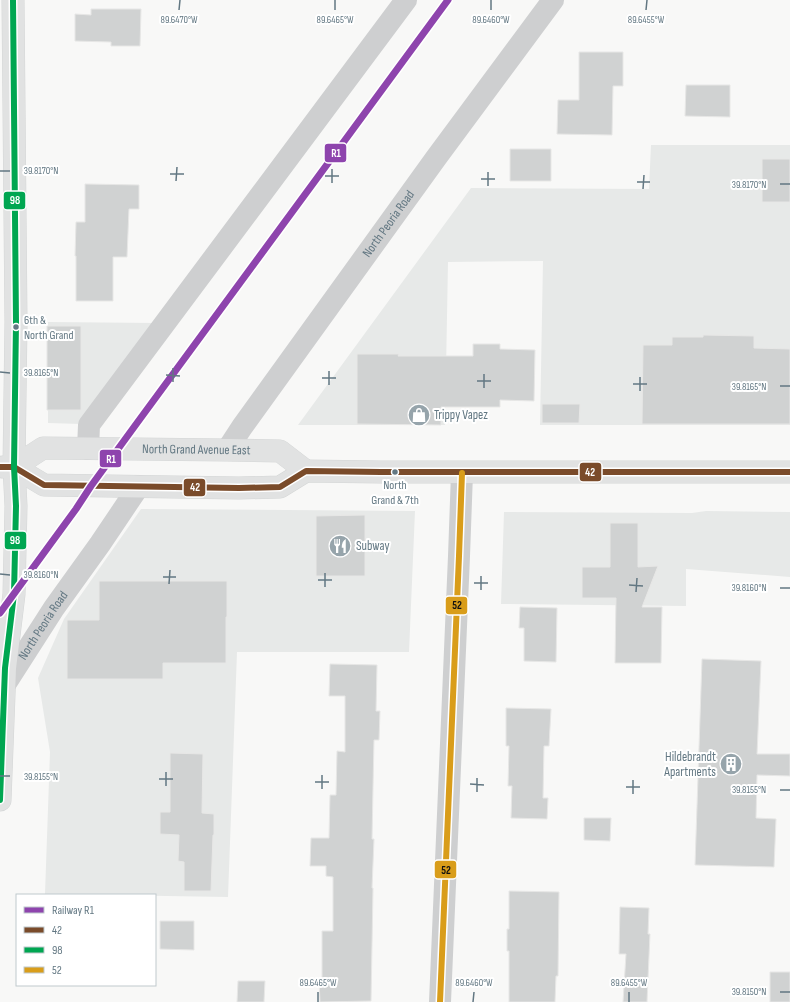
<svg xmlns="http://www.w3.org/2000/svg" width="790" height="1002" font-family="'Sofia Sans Condensed',sans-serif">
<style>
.built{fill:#e7e9e8}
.building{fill:#d0d2d2;stroke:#e7e7e6}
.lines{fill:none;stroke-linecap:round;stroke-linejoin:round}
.secondary-casing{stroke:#d4d6d6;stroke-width:23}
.minor{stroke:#cecfd0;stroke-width:22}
.secondary{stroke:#e1e2e2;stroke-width:22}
.bus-1-casing{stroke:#fff;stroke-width:9}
.bus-2-casing{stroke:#fff;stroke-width:9}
.bus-3-casing{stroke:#fff;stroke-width:9}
.bus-1{stroke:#7a4b2a;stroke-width:6}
.bus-2{stroke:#00a651;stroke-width:6}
.bus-3{stroke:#d99d1a;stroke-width:6}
.rail-1-casing{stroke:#fff;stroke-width:10}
.rail-1{stroke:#8e44ad;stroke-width:7}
.ticks{fill:none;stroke:#627782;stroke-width:1.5}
.bus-dot{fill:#627782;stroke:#fff;stroke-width:1.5}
.labels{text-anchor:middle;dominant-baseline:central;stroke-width:4;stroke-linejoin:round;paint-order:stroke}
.bus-label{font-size:12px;fill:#627782;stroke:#fff;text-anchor:start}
.street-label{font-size:13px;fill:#627782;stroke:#fff}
.poi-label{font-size:13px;fill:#627782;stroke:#fff;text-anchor:start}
.ticks-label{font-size:10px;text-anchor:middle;fill:#627782;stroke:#fff;stroke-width:4;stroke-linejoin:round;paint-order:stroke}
.line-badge{stroke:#fff;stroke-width:1.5}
.badge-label{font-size:11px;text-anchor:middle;font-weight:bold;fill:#fff}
.pale-badge-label{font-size:11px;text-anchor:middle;font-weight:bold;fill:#111}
</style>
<rect width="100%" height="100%" fill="#f8f8f7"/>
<path class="built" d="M 651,145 L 790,145 L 790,425 L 540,425 L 543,261 L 448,262 L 445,425 L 298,425 L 471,188 L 649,189 Z
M 48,322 L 157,323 L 81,424 L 48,423 Z
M 141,509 L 415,511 L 409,652 L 237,652 L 228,897 L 45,894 L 50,752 L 38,678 L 64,619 Z
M 706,511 L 790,512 L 790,577 L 686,569 L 686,606 L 501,604 L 504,512 L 692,513 Z"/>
<path class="building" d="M 91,9 L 141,9 L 140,46 L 111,46 L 111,42 L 75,41 L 75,14 L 91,15 Z
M 579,52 L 623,52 L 623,86 L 613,86 L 612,135 L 557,134 L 558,100 L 579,100 Z
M 686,85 L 730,85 L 730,117 L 685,116 Z
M 510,149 L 551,149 L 551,181 L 510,181 Z
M 762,159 L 790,159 L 790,202 L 762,202 Z
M 85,184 L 139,185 L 139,209 L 129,209 L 127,257 L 113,257 L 113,301 L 76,301 L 76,256 L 75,256 L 76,222 L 85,222 Z
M 47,326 L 81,326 L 81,410 L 47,410 Z
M 703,335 L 754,336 L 754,348 L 790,349 L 790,424 L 642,424 L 643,345 L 672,345 L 672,337 L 703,337 Z
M 473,344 L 500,344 L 500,349 L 535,350 L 534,401 L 500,400 L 500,407 L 441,407 L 441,425 L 357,424 L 357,354 L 399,354 L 398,356 L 473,356 Z
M 542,404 L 580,404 L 579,423 L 542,423 Z
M 365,515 L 365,576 L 316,576 L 316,516 Z
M 610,523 L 638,523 L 638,567 L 658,566 L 642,607 L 662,607 L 661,663 L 615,663 L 616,598 L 582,598 L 582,567 L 610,567 Z
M 99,581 L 227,581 L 227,617 L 226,617 L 226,663 L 163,663 L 163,679 L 67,679 L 67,620 L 99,620 Z
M 520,607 L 557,608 L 556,662 L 524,661 L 524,628 L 519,628 Z
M 702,659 L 761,661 L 757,754 L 790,754 L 790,776 L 757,775 L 756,818 L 776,819 L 774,867 L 695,865 Z
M 330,664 L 377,665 L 376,711 L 380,711 L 379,740 L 374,740 L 373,788 L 372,839 L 374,839 L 372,888 L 373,888 L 371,1001 L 320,1002 L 319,979 L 322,979 L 322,931 L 333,931 L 333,877 L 326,876 L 326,866 L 310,866 L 311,838 L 329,838 L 330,795 L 336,795 L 337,751 L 345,752 L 345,696 L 329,696 Z
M 506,708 L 551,709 L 549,746 L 544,746 L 543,798 L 548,798 L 547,819 L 511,818 L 512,786 L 508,786 L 509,746 L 506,746 Z
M 170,753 L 203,754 L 202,813 L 214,814 L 214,835 L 213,835 L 211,891 L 184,891 L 184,862 L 178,861 L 179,835 L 160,834 L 160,812 L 170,812 Z
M 584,818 L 611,818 L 610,841 L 584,840 Z
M 509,891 L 559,892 L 558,976 L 556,976 L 555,1002 L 509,1002 L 509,951 L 507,951 L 507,929 L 509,929 Z
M 620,907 L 649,908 L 648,934 L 650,934 L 647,1002 L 623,1002 L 626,954 L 619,954 Z
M 160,921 L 194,921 L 194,950 L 160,949 Z
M 770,972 L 790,972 L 790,1002 L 770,1002 Z
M 238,981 L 265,981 L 264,1002 L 237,1002 Z"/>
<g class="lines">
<g class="secondary-casing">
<g id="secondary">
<path d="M 3,467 L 14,467 L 44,485 L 239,488 L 280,487 L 306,471 L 381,472 L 790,472"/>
<path id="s3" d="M 14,467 L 43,448 L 227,450 L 280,451 L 306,471"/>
<path d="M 0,800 L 5,668 L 14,594 L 16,506 L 14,467 L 16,322 L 13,0"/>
</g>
</g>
<g class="minor">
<path d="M 88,449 L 89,425 L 406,0"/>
<path id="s1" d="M 227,450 L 242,427 L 436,158 L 553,0"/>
<path id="s2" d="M 4,686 L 54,608 L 100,544 L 139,486"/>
<path d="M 440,1002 L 459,556 L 462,473"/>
</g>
<use href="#secondary" class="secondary"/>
<g class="bus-1-casing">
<path id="bus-1" d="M 0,467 L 14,467 L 44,485 L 239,488 L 280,487 L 306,471 L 381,472 L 790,472"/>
</g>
<g class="bus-2-casing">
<path id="bus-2" d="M 0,800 L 5,668 L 14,594 L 16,506 L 14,467 L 16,322 L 13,0"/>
</g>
<g class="bus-3-casing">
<path id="bus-3" d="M 440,1002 L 459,556 L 462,473"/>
</g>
<use href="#bus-1" class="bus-1"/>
<use href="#bus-2" class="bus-2"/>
<use href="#bus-3" class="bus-3"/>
<g class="rail-1-casing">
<path id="rail-1" d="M 0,613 L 76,509 L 91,486 L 137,423 L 448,0"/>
</g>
<use href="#rail-1" class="rail-1"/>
</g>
<path class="ticks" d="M 179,10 L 180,0M 335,10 L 335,0M 491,10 L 491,0M 646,10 L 647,0M 0,171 L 10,171M 170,174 L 184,174M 325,176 L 339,176M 481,179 L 495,179M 176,181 L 177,167M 637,182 L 650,182M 332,183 L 332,169M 780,184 L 790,184M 488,186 L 488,172M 643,189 L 644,175M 0,372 L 10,373M 166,375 L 180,376M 322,378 L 336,378M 477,381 L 491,381M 173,382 L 173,368M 633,384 L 647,384M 329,385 L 329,371M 780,386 L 790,386M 484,388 L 484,374M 640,391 L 640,377M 0,574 L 10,575M 163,577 L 176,577M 318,580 L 332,580M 474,583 L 488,583M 169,584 L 170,570M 629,585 L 643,586M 325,587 L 325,573M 780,588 L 790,588M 481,590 L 481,576M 636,592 L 637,578M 0,776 L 10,776M 159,779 L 173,779M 315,782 L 329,782M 470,784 L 484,785M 166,786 L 166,772M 626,787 L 640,787M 322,789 L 322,775M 780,790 L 790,790M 477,792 L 477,778M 633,794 L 633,780M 780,992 L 790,992M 318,1002 L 318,992M 473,1002 L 474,992M 629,1002 L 629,992"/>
<defs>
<g id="shop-disc" transform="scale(1.15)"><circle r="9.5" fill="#96a4ab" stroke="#fff"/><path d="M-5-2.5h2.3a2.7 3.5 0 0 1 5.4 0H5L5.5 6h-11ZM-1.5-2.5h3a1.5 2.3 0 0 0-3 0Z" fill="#fff"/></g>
<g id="restaurant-disc" transform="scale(1.15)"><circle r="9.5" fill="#96a4ab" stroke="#fff"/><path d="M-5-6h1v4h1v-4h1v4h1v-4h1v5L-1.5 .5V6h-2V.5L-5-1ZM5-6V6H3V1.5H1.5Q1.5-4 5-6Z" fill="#fff"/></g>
<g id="building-disc" transform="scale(1.15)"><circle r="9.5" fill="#96a4ab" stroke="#fff"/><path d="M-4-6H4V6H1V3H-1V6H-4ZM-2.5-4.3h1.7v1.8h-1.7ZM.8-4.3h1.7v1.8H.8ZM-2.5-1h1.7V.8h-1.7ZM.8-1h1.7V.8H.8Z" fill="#fff"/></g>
</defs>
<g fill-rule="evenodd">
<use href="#shop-disc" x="419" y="415"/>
<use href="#restaurant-disc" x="340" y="546"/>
<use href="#building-disc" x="731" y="764"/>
</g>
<g class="bus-dot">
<circle cx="16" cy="327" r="3.5"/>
<circle cx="395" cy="472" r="3.5"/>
</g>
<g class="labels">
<g class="bus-label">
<text x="24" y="320">6th &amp;<tspan x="24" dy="15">North Grand</tspan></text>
<text x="395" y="485" text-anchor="middle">North<tspan x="395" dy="15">Grand &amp; 7th</tspan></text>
</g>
<g class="street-label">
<text stroke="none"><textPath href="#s1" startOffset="278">North Peoria Road</textPath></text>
<text stroke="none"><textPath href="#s3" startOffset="188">North Grand Avenue East</textPath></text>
<text stroke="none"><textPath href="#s2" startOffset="72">North Peoria Road</textPath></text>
</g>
<g class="poi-label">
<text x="434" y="415">Trippy Vapez</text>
<text x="356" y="546">Subway</text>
<text x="716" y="757" text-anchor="end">Hildebrandt<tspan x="716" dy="15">Apartments</tspan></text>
</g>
</g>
<g class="ticks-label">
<text x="179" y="23">89.6470°W</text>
<text x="335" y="23">89.6465°W</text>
<text x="491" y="23">89.6460°W</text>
<text x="646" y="23">89.6455°W</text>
<text x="41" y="174">39.8170°N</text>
<text x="749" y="188">39.8170°N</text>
<text x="41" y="376">39.8165°N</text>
<text x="749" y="390">39.8165°N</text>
<text x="41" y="578">39.8160°N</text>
<text x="749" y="591">39.8160°N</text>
<text x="41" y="780">39.8155°N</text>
<text x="749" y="793">39.8155°N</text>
<text x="318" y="986">89.6465°W</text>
<text x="474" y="986">89.6460°W</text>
<text x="629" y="986">89.6455°W</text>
<text x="749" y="995">39.8150°N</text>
</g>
<g class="line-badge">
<rect x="324" y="143" width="23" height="20" rx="4" fill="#8e44ad"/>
<rect x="3" y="191" width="23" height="19" rx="4" fill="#00a651"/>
<rect x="99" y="449" width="23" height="19" rx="4" fill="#8e44ad"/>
<rect x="579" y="462" width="23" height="20" rx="4" fill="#7a4b2a"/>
<rect x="183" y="478" width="23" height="19" rx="4" fill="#7a4b2a"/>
<rect x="4" y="531" width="23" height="19" rx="4" fill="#00a651"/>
<rect x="445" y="596" width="23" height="19" rx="4" fill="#d99d1a"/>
<rect x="434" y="860" width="23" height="19" rx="4" fill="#d99d1a"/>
</g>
<g class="badge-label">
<text x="336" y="157">R1</text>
<text x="15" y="204">98</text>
<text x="111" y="463">R1</text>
<text x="590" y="476">42</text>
<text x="195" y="491">42</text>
<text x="15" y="544">98</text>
</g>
<g class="pale-badge-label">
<text x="457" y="609">52</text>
<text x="446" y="874">52</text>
</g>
<rect x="16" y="894" width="140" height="92" fill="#ffffff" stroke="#c0c9cd"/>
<rect x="24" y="907" width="20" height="6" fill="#8e44ad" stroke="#c0c9cd"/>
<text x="52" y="914" font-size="12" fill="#627782">Railway R1</text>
<rect x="24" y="927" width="20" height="6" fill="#7a4b2a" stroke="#c0c9cd"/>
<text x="52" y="934" font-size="12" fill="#627782">42</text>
<rect x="24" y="947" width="20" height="6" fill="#00a651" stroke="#c0c9cd"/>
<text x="52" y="954" font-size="12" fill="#627782">98</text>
<rect x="24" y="967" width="20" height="6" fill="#d99d1a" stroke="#c0c9cd"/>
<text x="52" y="974" font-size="12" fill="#627782">52</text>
</svg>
